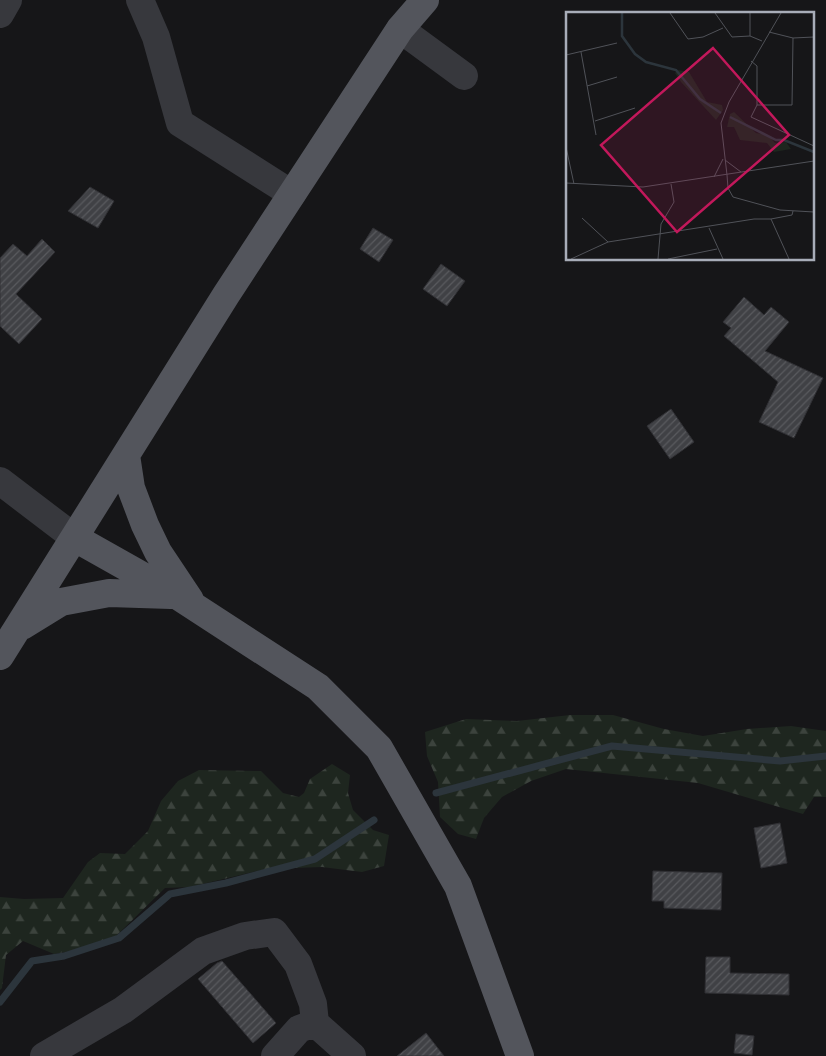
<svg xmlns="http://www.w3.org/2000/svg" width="826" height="1056" font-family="Overpass,sans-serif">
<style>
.forest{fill:url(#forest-firs)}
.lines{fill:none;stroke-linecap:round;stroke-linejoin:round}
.stream{stroke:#2c353c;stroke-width:7}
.building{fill:url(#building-hatch);stroke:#303034}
.minor{stroke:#37383d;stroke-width:28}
.major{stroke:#53555c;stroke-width:28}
.inset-river{fill:none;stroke:#2c353c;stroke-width:2.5}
.inset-road{fill:none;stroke:#505258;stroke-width:1}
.view{fill:#c2185b;fill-opacity:0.15;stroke:#c2185b;stroke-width:2.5}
.inset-edge{fill:none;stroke:#a8adb8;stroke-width:2.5}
</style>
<defs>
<pattern id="forest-firs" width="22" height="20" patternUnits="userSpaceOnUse" patternTransform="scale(1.25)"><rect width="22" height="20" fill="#1e261f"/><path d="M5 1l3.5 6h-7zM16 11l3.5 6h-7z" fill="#3c433d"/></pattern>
<pattern id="building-hatch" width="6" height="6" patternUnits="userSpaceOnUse" patternTransform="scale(1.25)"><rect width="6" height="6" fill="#404145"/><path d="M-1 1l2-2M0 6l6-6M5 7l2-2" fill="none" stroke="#595a5e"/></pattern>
</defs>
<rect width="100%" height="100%" fill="#161618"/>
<path class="forest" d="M 570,715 L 613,715 L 664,729 L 703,736 L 747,729 L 791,726 L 826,731 L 826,797 L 814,797 L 803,814 L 698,783 L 566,769 L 531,781 L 502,797 L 484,818 L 476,839 L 458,834 L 440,817 L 438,782 L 427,756 L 425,732 L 466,719 L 517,721 Z
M 332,764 L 350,775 L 348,793 L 353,810 L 373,830 L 389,835 L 384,866 L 362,872 L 322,867 L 266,869 L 190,887 L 165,888 L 116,936 L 99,946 L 54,954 L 23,941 L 6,955 L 2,988 L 0,990 L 0,897 L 24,899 L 63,898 L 88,862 L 100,853 L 125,854 L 148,831 L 161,801 L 178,781 L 199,770 L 261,771 L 283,793 L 299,797 L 304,793 L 310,779 Z"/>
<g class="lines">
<path class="stream" d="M 436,793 L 612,746 L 780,761 L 826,756
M 0,1002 L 32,961 L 64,956 L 119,938 L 170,894 L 226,883 L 315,859 L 374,820"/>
</g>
<path class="building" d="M 90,187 L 114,201 L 98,228 L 68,211 Z
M 373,228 L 393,240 L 379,262 L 360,249 Z
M 42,239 L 55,252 L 16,294 L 42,319 L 19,344 L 0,326 L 0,258 L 13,244 L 27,256 Z
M 441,264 L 465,281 L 447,306 L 423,289 Z
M 744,297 L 764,315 L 771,307 L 789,322 L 765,351 L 823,378 L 794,438 L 759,422 L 778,382 L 724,336 L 731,328 L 723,322 Z
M 671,409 L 694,442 L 670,459 L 647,426 Z
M 780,823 L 787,863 L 761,868 L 754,828 Z
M 653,871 L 722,873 L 721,910 L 664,908 L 664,901 L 652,901 Z
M 706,957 L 730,957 L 730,973 L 789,974 L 789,995 L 705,993 Z
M 222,961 L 276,1023 L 253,1043 L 198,979 L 217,963 Z
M 426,1033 L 444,1056 L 397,1056 Z
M 736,1034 L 754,1036 L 752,1055 L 734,1053 Z"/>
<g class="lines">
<path class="minor" d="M 140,0 L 156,37 L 180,123 L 292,194
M 0,14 L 8,0
M 400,29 L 464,76
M 0,481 L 75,538
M 44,1056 L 123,1010 L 203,951 L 245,936 L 274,932 L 298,964 L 313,1004 L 315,1023 L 352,1056
M 275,1056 L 299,1029 L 315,1023"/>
<path class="major" d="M 126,455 L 131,488 L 145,525 L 158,552 L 190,600
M 75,538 L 178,596 L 318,687 L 379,748 L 458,886 L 520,1056
M 22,626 L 61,602 L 109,593 L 171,595
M 0,656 L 226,295 L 400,29 L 425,0"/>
</g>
<g transform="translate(566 12)">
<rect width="248" height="248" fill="#161618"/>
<path d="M 112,58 L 123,60 L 141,90 L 156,93 L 157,98 L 150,108 L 115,70 L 109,61 ZM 168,100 L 190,121 L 202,123 L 209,131 L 220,130 L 225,137 L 208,140 L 201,131 L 174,128 L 168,115 L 161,115 L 164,102 Z" fill="#1e261f"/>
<path class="inset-river" d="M 56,1 L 56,24 L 69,42 L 80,50 L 110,58 L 134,87 L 155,101M 164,105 L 210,128 L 218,128 L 248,140"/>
<path class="inset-road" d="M 104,1 L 122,27 L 137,25 L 157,16M 149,1 L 166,25 L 184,24 L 196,29M 203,20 L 227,26 L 248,25M 184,24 L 184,1M 15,40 L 30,123M 0,43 L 51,31M 185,49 L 191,54 L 191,93 L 185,105 L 248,134M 21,74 L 51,65M 191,93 L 226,93 L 227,26M 29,109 L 69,96M 0,135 L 8,172M 159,148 L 175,160M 161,163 L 162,176 L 167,185 L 214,198 L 248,200M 161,163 L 155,111 L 163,90 L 215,1M 148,165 L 157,147M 0,171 L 77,175 L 248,149M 16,206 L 42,230M 205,207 L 223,247M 143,216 L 157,247M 5,247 L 42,230 L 188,207 L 205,207 L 226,203 L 227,199M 92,247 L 95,212 L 108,190 L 105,172M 102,247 L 151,237"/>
<path class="view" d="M 147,36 L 223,123 L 111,220 L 35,133 Z"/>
<rect width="248" height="248" class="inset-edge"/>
</g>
</svg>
